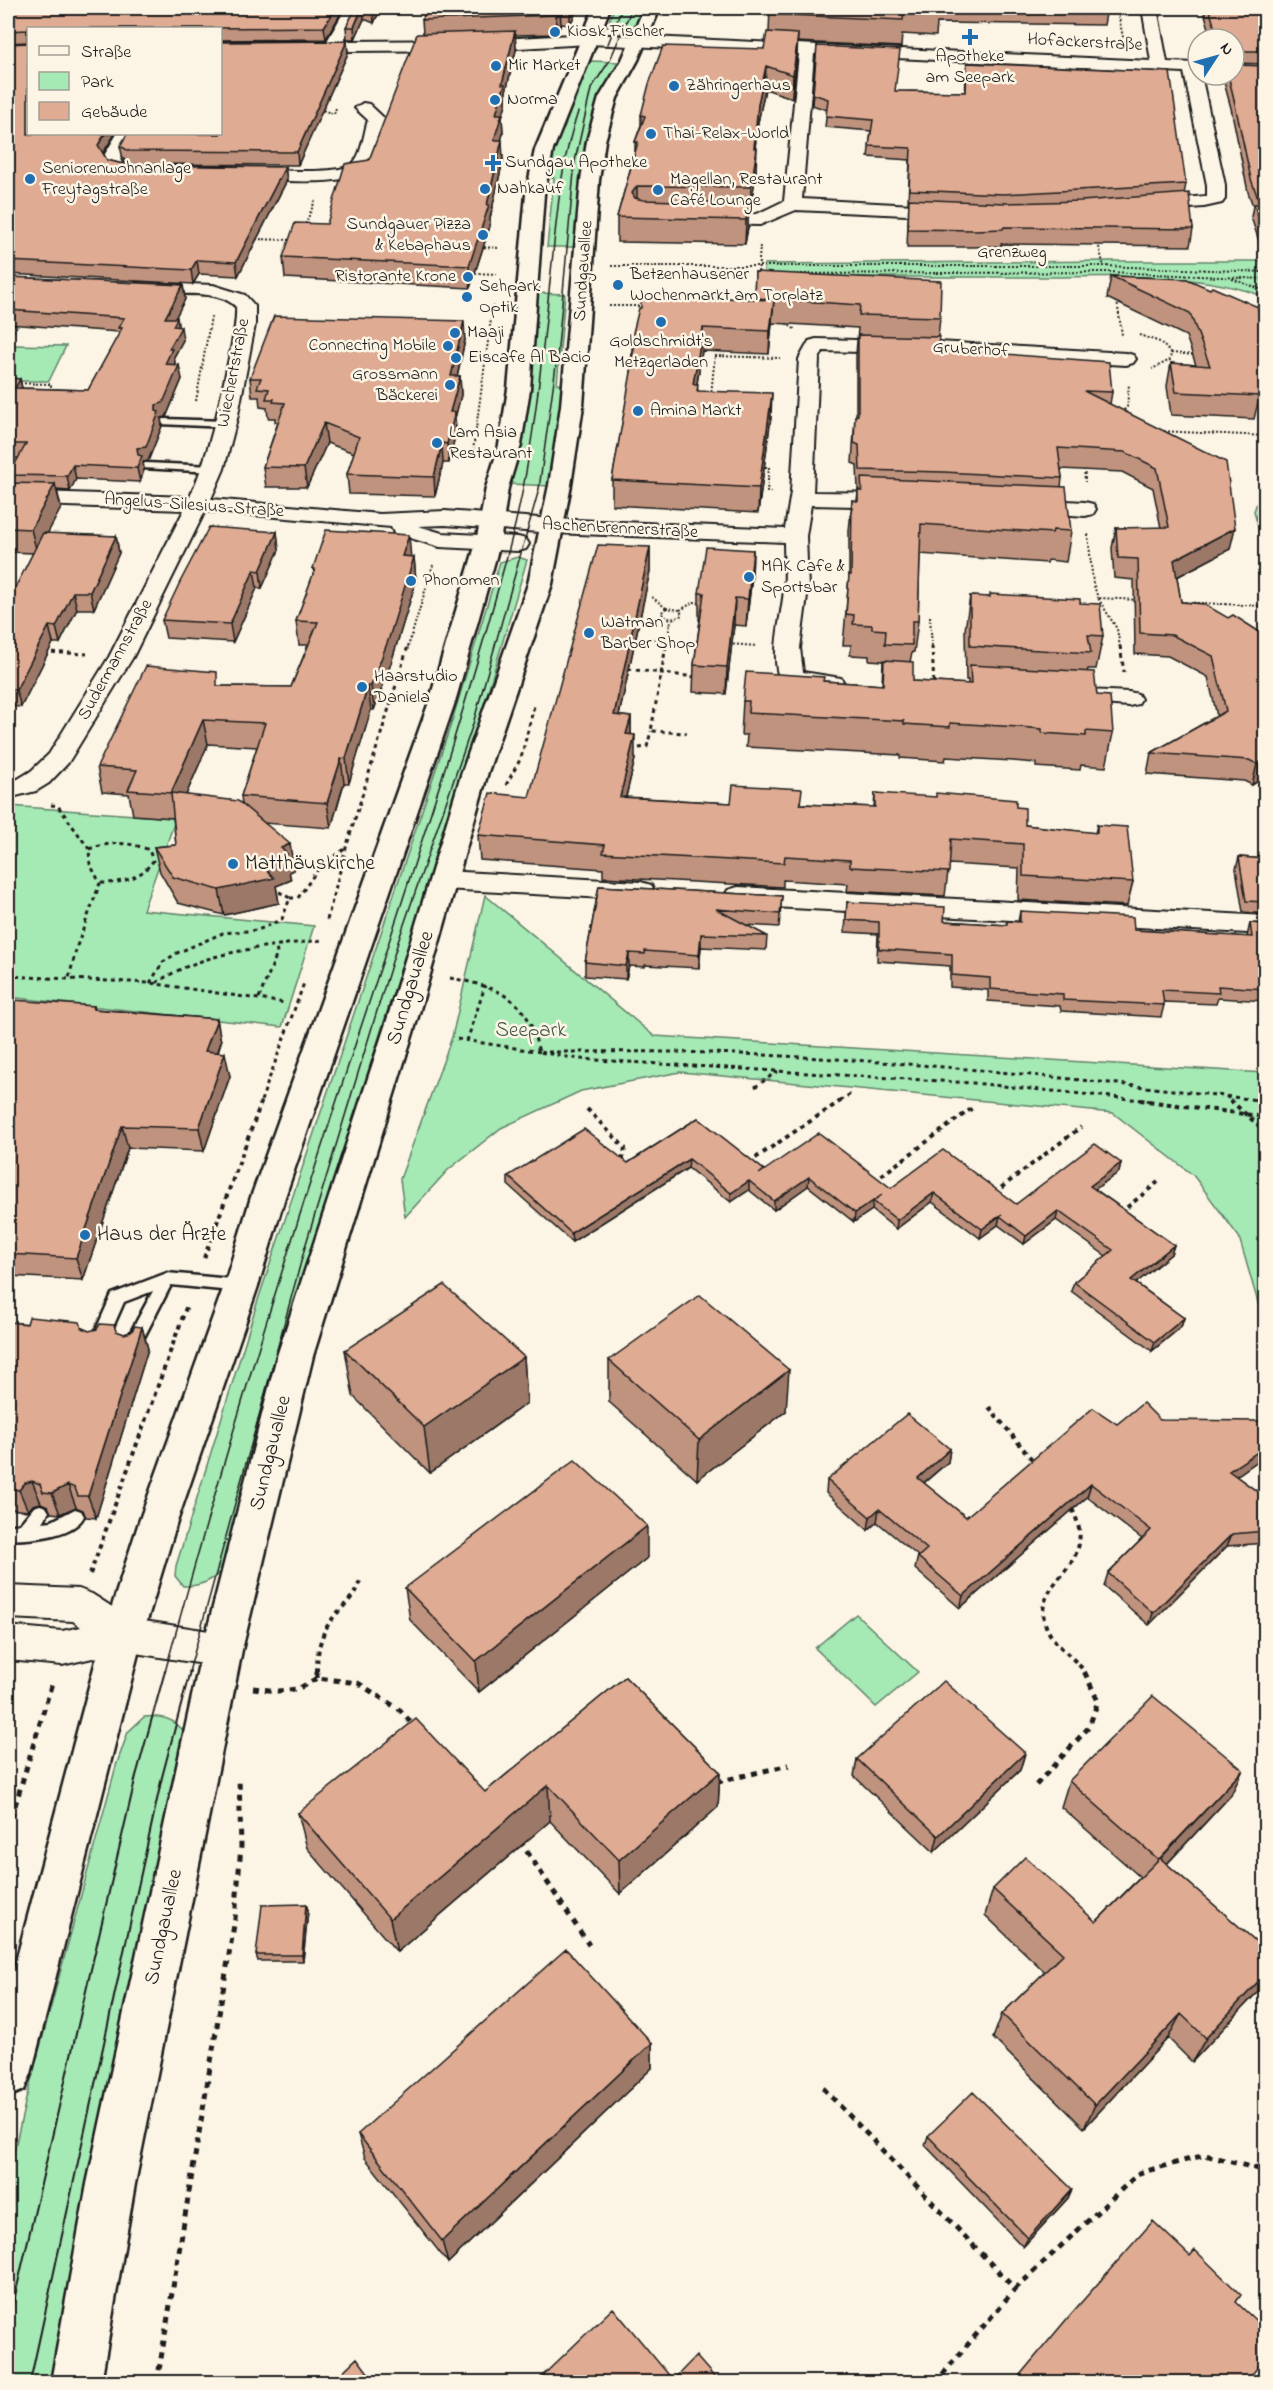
<svg xmlns="http://www.w3.org/2000/svg" width="1273" height="2390" font-family="'Indie Flower',sans-serif">
<style>
.green{fill:#a5e9b5;stroke:#608268;stroke-width:1.5}
.lines{fill:none;stroke-linecap:round;stroke-linejoin:round}
.lane-casing{stroke:#1c1c1c;stroke-width:5}
.street-casing{stroke:#1c1c1c;stroke-width:4}
.secondary-casing{stroke:#1c1c1c;stroke-width:5}
.path-far3{stroke:#1c1c1c;stroke-width:2;stroke-dasharray:2 2;stroke-linecap:butt}
.path-far2{stroke:#1c1c1c;stroke-width:3;stroke-dasharray:4 4;stroke-linecap:butt}
.path-far1{stroke:#1c1c1c;stroke-width:4;stroke-dasharray:4.5 4.5;stroke-linecap:butt}
.path{stroke:#1c1c1c;stroke-width:5;stroke-dasharray:6 6;stroke-linecap:butt}
.lane{fill:#fcf5e5;fill-rule:evenodd}
.street{fill:#fcf5e5;fill-rule:evenodd}
.secondary{fill:#fcf5e5;fill-rule:evenodd}
.tram-far1{stroke:#1c1c1c;stroke-width:1.5}
.tram{stroke:#1c1c1c;stroke-width:2}
.wall{fill:#c0937e;stroke:#1c1c1c;stroke-width:1.5;fill-rule:evenodd}
.shaded-wall{fill:#9c7867;stroke:#1c1c1c;stroke-width:1.5}
.building{fill:#dfab93;stroke:#1c1c1c;stroke-width:1.5}
.poi-dot{fill:#1f6fb2;stroke:#fcf5e5;stroke-width:2}
.labels{text-anchor:middle;dominant-baseline:central;stroke-width:5;stroke-linejoin:round;paint-order:stroke}
.far-poi-label{font-size:18px;fill:#1c1c1c;stroke:#fcf5e5;text-anchor:start}
.far-street-label{font-size:18px;fill:#1c1c1c;stroke:#fcf5e5}
.poi-label{font-size:21px;fill:#1c1c1c;stroke:#fcf5e5;text-anchor:start}
.street-label{font-size:21px;fill:#1c1c1c;stroke:#fcf5e5}
.park-label{font-size:21px;fill:#455a4a;stroke:#fcf5e5}
</style>
<rect width="100%" height="100%" fill="#fcf5e5"/>
<filter id="ink" filterUnits="userSpaceOnUse"><feTurbulence type="fractalNoise" baseFrequency=".0167" numOctaves="2"/><feDisplacementMap in="SourceGraphic" scale="12" xChannelSelector="R" yChannelSelector="G"/><feConvolveMatrix kernelMatrix="1 2 1 2 8 2 1 2 1" color-interpolation-filters="sRGB"/></filter>
<g filter="url(#ink)">
<path class="green" d="M 614,8 L 643,8 L 638,28 L 607,27 Z
M 588,61 L 620,62 C 603,93 589,128 584,163 C 579,190 579,219 578,247 L 547,247 L 554,178 L 544,177 L 548,155 Z
M 1112,261 L 1265,261 L 1265,297 C 1197,271 1112,277 1039,277 C 948,277 856,277 764,277 L 764,264 Z
M 537,293 L 565,294 L 557,384 L 568,385 L 551,486 L 511,484 L 529,390 Z
M 9,345 L 66,346 L 49,381 L 8,381 Z
M 1265,480 L 1266,480 L 1265,555 L 1254,511 Z
M 518,557 L 527,560 L 478,725 L 311,1252 L 227,1565 C 215,1580 201,1587 183,1586 L 175,1576 L 176,1566 L 257,1303 L 452,721 L 500,562 Z
M 9,806 L 176,818 L 143,910 L 314,926 L 282,1027 L 8,997 L 8,810 Z
M 485,895 L 654,1036 L 1265,1073 L 1265,1352 L 1259,1306 L 1239,1237 L 1193,1175 L 1113,1113 L 680,1072 L 581,1091 L 501,1128 L 448,1170 L 405,1217 L 400,1179 L 452,1037 Z
M 856,1614 L 918,1672 L 876,1707 L 815,1648 Z
M 144,1717 C 162,1715 175,1719 185,1733 L 104,2120 L 57,2382 L 8,2382 L 8,2178 L 26,2099 L 116,1766 L 128,1732 Z"/>
<g class="lines">
<g class="lane-casing">
<path id="lane" d="M 164,419 L 226,421 L 231,424 L 226,427 L 160,424 L 160,420 Z
M 146,463 L 213,466 L 218,469 L 213,472 L 142,468 L 142,464 Z
M 167,1273 L 241,1280 L 247,1282 L 249,1286 L 247,1290 L 241,1292 L 171,1285 L 139,1347 L 133,1349 L 127,1347 L 125,1343 L 153,1291 L 124,1302 L 105,1345 L 99,1347 L 93,1345 L 91,1341 L 112,1294 Z
M 40,1505 L 46,1507 L 49,1512 L 42,1522 L 52,1521 L 75,1509 L 81,1511 L 84,1516 C 73,1538 29,1539 8,1540 L 8,1526 L 20,1524 L 34,1507 Z"/>
</g>
<g class="street-casing">
<path id="street" d="M 346,8 L 361,8 L 343,41 L 485,40 L 589,34 L 1151,61 L 1142,8 L 1157,8 L 1167,62 L 1198,63 L 1198,75 L 1201,75 L 1225,185 L 1225,199 L 1222,203 L 1204,207 L 1147,211 L 1141,210 L 1138,206 L 1141,202 L 1147,201 L 1207,196 L 1207,185 L 1184,72 L 814,54 L 802,199 L 951,207 L 957,208 L 960,212 L 957,216 L 951,217 L 796,210 L 760,225 L 705,224 L 699,223 L 696,219 L 699,215 L 757,214 L 784,201 L 799,54 L 589,44 L 485,50 L 220,52 L 220,42 L 327,41 Z
M 363,103 L 369,104 L 385,119 C 380,134 378,160 365,171 C 346,187 271,180 245,179 L 239,178 L 236,174 L 239,170 L 245,169 C 264,169 340,176 352,164 C 362,156 364,132 368,120 L 355,108 Z
M 117,134 L 133,134 L 120,159 L 122,163 L 159,168 L 162,172 L 159,176 L 130,176 L 110,171 L 102,159 Z
M 140,282 L 213,285 L 245,295 L 255,306 L 255,325 L 238,415 L 224,469 L 211,499 L 380,514 L 445,511 L 553,519 L 785,529 L 791,492 L 799,359 L 809,341 L 816,339 L 938,342 L 1126,353 L 1133,355 L 1136,359 L 1133,363 L 1126,365 L 938,354 L 823,351 L 819,359 L 813,492 L 900,493 L 908,495 L 911,500 L 908,505 L 900,507 L 811,505 L 806,536 L 808,588 L 800,648 L 803,672 L 841,678 L 844,683 L 841,688 C 823,693 800,688 782,683 C 768,662 782,615 784,590 C 786,574 784,558 784,542 L 553,533 L 445,525 L 418,526 L 442,533 L 518,537 L 526,539 L 529,544 L 526,549 L 518,551 L 440,547 L 394,533 L 391,527 L 205,511 L 133,657 L 68,763 L 49,783 L 36,791 L 8,798 L 8,782 L 18,779 L 31,771 L 49,754 L 109,657 L 184,510 L 8,504 L 8,491 L 190,497 C 210,452 219,406 229,358 C 232,342 237,324 236,307 C 215,285 161,299 133,292 L 130,288 L 133,284 Z
M 1027,499 L 1085,502 L 1093,504 L 1096,509 L 1093,514 L 1085,516 L 1019,511 L 1016,506 L 1019,501 Z
M 1067,689 L 1129,692 L 1138,694 L 1141,699 L 1138,704 L 1129,706 L 1058,701 L 1055,696 L 1058,691 Z
M 444,871 L 641,882 L 651,885 L 655,891 L 651,897 L 641,900 L 444,889 L 434,886 L 430,880 L 434,874 Z
M 738,887 L 1266,916 L 1266,934 L 738,905 L 728,902 L 724,896 L 728,890 Z
M 8,1586 L 79,1589 L 92,1594 L 131,1619 L 222,1633 L 235,1638 L 241,1650 L 235,1662 L 222,1667 L 123,1651 L 62,1665 L 8,1660 L 8,1626 L 62,1631 L 81,1627 L 73,1621 L 8,1618 Z"/>
</g>
<g class="secondary-casing">
<path id="secondary" d="M 594,8 L 610,8 L 553,150 L 544,194 L 530,389 L 521,445 L 508,488 L 500,543 L 455,702 L 285,1197 L 258,1286 L 177,1522 L 143,1634 L 31,2074 L 24,2090 L 8,2097 L 8,1991 L 103,1634 L 139,1522 L 224,1286 L 251,1197 L 429,702 L 476,543 L 486,488 L 499,445 L 508,389 L 526,194 L 535,150 Z
M 644,8 L 660,8 L 638,60 L 617,98 L 605,141 L 599,180 L 583,406 L 571,485 L 552,584 L 488,772 L 417,1020 L 313,1356 L 242,1650 L 135,2184 L 101,2382 L 51,2382 L 87,2184 L 202,1650 L 277,1356 L 387,1020 L 462,772 L 528,584 L 549,485 L 561,406 L 581,180 L 587,141 L 599,98 L 622,60 Z"/>
</g>
<path class="path-far3" d="M 1117,8 L 1124,42
M 319,109 L 334,114 L 336,108
M 304,228 L 315,201
M 252,239 L 292,240
M 1098,243 L 1104,267
M 480,247 L 500,248
M 611,266 L 1103,266 L 1266,272
M 471,273 L 497,274
M 789,274 L 1109,272 L 1266,279
M 758,276 L 760,245
M 1232,279 L 1266,291
M 1117,301 L 1122,335
M 609,306 L 644,306
M 783,321 L 796,330
M 1139,335 L 1160,342 L 1171,353 L 1170,360 L 1152,369
M 8,342 L 19,322
M 1171,353 L 1196,355
M 715,356 L 780,358
M 8,383 L 51,384 L 50,394
M 711,395 L 715,355
M 196,401 L 211,317
M 1121,413 L 1127,407 L 1129,384
M 1160,431 L 1266,436
M 472,458 L 493,305
M 1084,465 L 1085,482
M 761,467 L 769,467 L 767,492 L 772,492
M 8,470 L 16,455
M 1088,534 L 1093,583 L 1098,598
M 8,592 L 18,588
M 652,597 L 666,608
M 1177,602 L 1266,606
M 666,608 L 680,610 L 682,615 C 674,620 668,620 661,613 Z
M 680,610 L 694,602 L 701,603
M 930,616 L 932,647
M 635,638 L 700,642
M 729,644 L 757,646
M 408,647 L 433,565
M 666,647 L 671,620
M 1120,647 L 1117,629 L 1098,598 L 1140,600"/>
<path class="path-far2" d="M 666,646 L 651,731 L 687,733
M 932,646 L 934,687
M 1120,646 L 1124,672
M 44,652 L 87,654
M 628,669 L 695,677
M 631,749 L 647,747 L 651,731
M 506,785 L 521,758 L 534,706
M 51,805 L 58,806 L 89,849 L 90,864 L 100,883 L 77,946 L 69,978
M 89,849 C 110,842 128,841 149,850 L 153,861 C 140,879 122,883 100,883
M 290,898 L 298,898 L 318,869 L 346,848
M 327,920 L 346,848 L 408,646
M 8,976 L 150,983 L 285,1003
M 450,978 C 479,983 515,992 529,1021 C 534,1031 536,1042 539,1052 L 579,1059 L 973,1083 L 1151,1101
M 150,983 L 163,962 L 177,953 L 223,933 L 258,930 L 282,919 L 290,898 L 272,888
M 156,983 C 206,950 264,947 322,940
M 259,998 L 277,954 L 276,946
M 457,1039 L 541,1052
M 467,1041 L 485,986
M 548,1052 C 602,1052 657,1051 711,1053 C 897,1059 1082,1079 1266,1101
M 755,1087 L 778,1071
M 1226,1096 L 1232,1101
M 261,1101 L 304,983
M 840,1101 L 852,1093"/>
<path class="path-far1" d="M 1140,1100 L 1266,1117
M 1230,1100 L 1266,1132
M 1254,1100 L 1266,1101
M 587,1109 L 625,1148 L 622,1163
M 748,1163 L 842,1100
M 874,1181 L 975,1106
M 994,1193 L 1081,1127
M 1120,1213 L 1158,1182
M 204,1258 L 262,1100
M 989,1407 L 1035,1463
M 1072,1509 C 1103,1569 1028,1579 1046,1626 C 1053,1645 1073,1656 1085,1672
M 90,1574 L 187,1305
M 317,1672 C 317,1652 320,1634 333,1618 C 343,1605 356,1597 360,1580"/>
<path class="path" d="M 317,1678 L 317,1671
M 253,1688 L 278,1691 L 298,1689 L 317,1678 L 358,1683 L 400,1710 L 413,1725
M 717,1782 L 789,1765
M 1036,1785 L 1089,1727 L 1098,1701 L 1084,1671
M 8,1829 L 52,1683
M 520,1841 L 589,1945
M 823,2088 L 1015,2289 L 936,2382
M 1015,2289 L 1139,2173 L 1205,2155 L 1266,2171
M 157,2382 L 235,1919 L 241,1846 L 239,1778"/>
<use href="#lane" class="lane"/>
<use href="#street" class="street"/>
<use href="#secondary" class="secondary"/>
<path class="tram-far1" d="M 608,44 L 622,8
M 165,1672 C 204,1529 246,1385 291,1243 C 364,1010 447,781 510,545 C 534,455 541,364 551,272 C 557,218 560,163 578,112
M 189,1672 L 305,1247 L 398,942 L 473,724 L 539,489 L 557,358 L 575,161 L 591,89 L 610,60 L 632,8"/>
<path class="tram" d="M 8,2326 L 136,1776 L 165,1671
M 30,2382 L 162,1777 L 190,1671"/>
</g>
<path class="wall" d="M 8,8 L 344,8 L 326,39 L 220,40 L 220,28 L 28,28 L 28,134 L 115,134 L 103,153 L 107,160 L 127,165 L 285,167 L 287,180 L 238,276 L 199,274 L 193,284 L 8,274 L 8,44 L 27,43 L 27,42 L 8,43 Z
M 356,8 L 381,8 L 374,23 L 364,19 L 355,39 L 347,39 L 346,27 Z
M 427,8 L 578,8 L 570,25 L 561,24 L 557,34 L 515,35 L 516,50 L 506,91 L 506,104 L 502,117 L 503,134 L 501,140 L 503,160 L 490,218 L 490,226 L 470,288 L 285,278 L 283,257 L 327,224 L 369,160 L 423,33 L 422,20 Z
M 770,8 L 1107,8 L 1104,25 L 937,23 L 936,36 L 902,34 L 901,47 L 797,42 L 792,98 L 765,89 L 757,127 L 755,148 L 756,172 L 750,212 L 748,212 L 748,227 L 745,244 L 617,242 L 617,217 L 635,152 L 635,142 L 641,125 L 641,115 L 764,49 L 769,32 Z
M 1203,8 L 1266,8 L 1265,64 L 1235,63 L 1236,65 L 1266,66 L 1266,248 L 1261,247 L 1251,217 L 1253,206 L 1248,192 L 1231,108 L 1222,75 L 1234,75 L 1234,39 L 1212,39 Z
M 347,41 L 348,53 L 298,165 L 131,164 L 123,159 L 120,146 Z
M 817,46 L 896,91 L 965,92 L 967,63 L 1186,184 L 1184,194 L 1193,229 L 1190,246 L 1001,244 L 1001,246 L 973,247 L 907,247 L 909,202 L 908,202 L 910,160 L 868,157 L 871,131 L 825,127 L 827,110 L 812,105 Z
M 755,272 L 940,317 L 938,337 L 938,349 L 1112,392 L 1110,404 L 1230,549 L 1177,577 L 1181,602 L 1204,604 L 1266,776 L 1252,785 L 1244,781 L 1147,774 L 1151,753 L 1217,716 L 1208,677 L 1168,656 L 1135,654 L 1134,580 L 1114,578 L 1112,548 L 1116,528 L 1161,528 L 1153,488 L 1122,472 L 1061,469 L 1062,478 L 1061,487 L 1071,531 L 1066,562 L 1048,560 L 1047,563 L 920,554 L 918,621 L 914,652 L 912,652 L 910,662 L 913,681 L 968,684 L 968,680 L 966,680 L 965,630 L 970,596 L 1080,603 L 1103,636 L 1096,669 L 1088,669 L 1087,672 L 1113,733 L 1106,767 L 1081,765 L 1080,770 L 1036,767 L 1036,763 L 1013,761 L 946,757 L 945,761 L 900,758 L 900,755 L 746,747 L 747,735 L 741,735 L 743,701 L 824,681 L 882,685 L 883,661 L 869,660 L 869,656 L 850,655 L 851,645 L 843,645 L 849,577 L 849,531 L 852,500 L 857,501 L 858,491 L 860,490 L 858,490 L 857,465 L 852,463 L 855,416 L 856,416 L 856,354 L 858,328 L 772,323 L 769,354 L 702,351 L 697,384 L 698,391 L 771,417 L 758,513 L 612,505 L 612,480 L 631,376 L 631,361 L 632,354 L 632,337 L 641,308 L 678,299 L 754,299 Z
M 1111,276 L 1187,279 L 1261,348 L 1266,348 L 1266,392 L 1260,395 L 1254,419 L 1171,415 L 1167,386 L 1171,363 L 1196,365 L 1186,336 L 1107,298 Z
M 8,277 L 183,285 L 185,299 L 175,318 L 177,318 L 178,327 L 183,340 L 174,357 L 175,363 L 174,364 L 182,379 L 166,417 L 161,418 L 162,426 L 148,461 L 143,462 L 144,470 L 140,482 L 76,479 L 70,491 L 57,490 L 61,508 L 47,534 L 116,536 L 119,553 L 94,609 L 77,609 L 60,643 L 53,643 L 21,707 L 8,706 L 8,602 L 33,553 L 8,552 L 8,483 L 11,483 L 9,475 L 18,458 L 8,458 L 8,378 L 20,379 L 22,388 L 88,390 L 119,334 L 119,332 L 8,324 Z
M 465,340 L 457,376 L 460,376 L 461,395 L 455,418 L 456,431 L 449,463 L 443,463 L 435,496 L 349,494 L 347,474 L 354,453 L 327,443 L 307,487 L 266,487 L 263,467 L 278,422 L 275,422 L 275,418 L 268,418 L 267,408 L 260,407 L 259,397 L 252,397 L 250,378 Z
M 277,532 L 279,550 L 262,588 L 257,588 L 233,642 L 166,638 L 162,620 Z
M 650,547 L 650,571 L 619,716 L 631,717 L 631,734 L 635,759 L 626,797 L 731,803 L 801,804 L 874,807 L 875,793 L 1016,807 L 1025,825 L 1095,833 L 1097,825 L 1133,882 L 1127,906 L 1018,900 L 1019,868 L 949,864 L 945,896 L 847,891 L 848,884 L 783,880 L 783,887 L 603,877 L 603,869 L 480,860 L 478,835 L 529,797 Z
M 753,550 L 752,576 L 746,626 L 734,625 L 726,694 L 693,692 L 694,665 L 700,620 L 699,620 L 699,593 Z
M 411,557 L 414,557 L 416,581 L 391,663 L 374,710 L 371,710 L 349,783 L 344,783 L 331,828 L 264,823 L 294,870 L 289,872 L 291,880 L 276,886 L 279,903 L 224,915 L 178,903 L 160,872 L 154,847 L 176,845 L 173,818 L 133,815 L 129,794 L 102,792 L 97,767 L 219,686 L 291,687 L 308,645 L 299,645 L 296,621 L 314,573 L 313,568 ZM 208,744 L 257,747 L 241,796 L 242,804 L 186,795 Z
M 1239,857 L 1266,859 L 1266,914 L 1243,912 L 1236,869 Z
M 599,886 L 782,896 L 779,927 L 745,925 L 767,936 L 766,950 L 701,947 L 699,968 L 645,965 L 645,967 L 629,966 L 626,979 L 585,976 L 585,962 Z
M 847,902 L 944,921 L 1006,925 L 1007,921 L 1018,922 L 1020,911 L 1134,930 L 1247,937 L 1250,923 L 1266,924 L 1266,1001 L 1218,998 L 1216,1004 L 1163,1002 L 1164,1005 L 1161,1017 L 1061,1011 L 1060,1006 L 988,1001 L 988,990 L 950,987 L 950,966 L 877,961 L 878,934 L 845,932 Z
M 94,1006 L 95,1009 L 217,1019 L 221,1042 L 218,1052 L 230,1076 L 204,1151 L 128,1148 L 83,1280 L 8,1276 L 8,1011 Z
M 698,1118 L 764,1170 L 891,1188 L 1016,1204 L 1121,1163 L 1119,1172 L 1095,1189 L 1174,1245 L 1171,1254 L 1136,1283 L 1184,1318 L 1181,1327 L 1152,1351 L 1071,1291 L 1074,1282 L 1106,1256 L 1056,1220 L 1024,1244 L 998,1225 L 980,1238 L 932,1202 L 896,1229 L 872,1210 L 854,1222 L 808,1186 L 774,1210 L 749,1190 L 731,1202 L 688,1168 L 572,1242 L 508,1185 L 508,1176 L 628,1163 Z
M 8,1322 L 82,1328 L 89,1331 L 116,1331 L 124,1334 L 131,1332 L 142,1327 L 148,1349 L 96,1518 L 86,1517 L 83,1510 L 76,1507 L 60,1514 L 51,1513 L 48,1506 L 41,1503 L 33,1505 L 28,1511 L 8,1509 Z
M 345,1350 L 524,1357 L 527,1403 L 430,1473 L 353,1396 Z
M 609,1360 L 786,1411 L 697,1480 L 609,1402 Z
M 1160,1420 L 1265,1447 L 1259,1460 L 1236,1476 L 1266,1498 L 1266,1543 L 1227,1546 L 1149,1625 L 1104,1586 L 1108,1573 L 1142,1539 L 1087,1497 L 960,1608 L 915,1569 L 918,1556 L 877,1522 L 868,1530 L 826,1493 L 827,1480 L 950,1449 L 948,1462 L 924,1483 L 966,1517 L 1117,1424 Z
M 647,1558 L 479,1692 L 410,1620 L 405,1588 Z
M 625,1677 L 720,1772 L 718,1807 L 620,1894 L 550,1821 L 397,1952 L 307,1848 L 298,1813 L 485,1792 Z
M 1025,1753 L 1020,1770 L 934,1852 L 854,1776 L 857,1759 Z
M 1069,1781 L 1231,1795 L 1167,1864 L 1266,1950 L 1266,1981 L 1263,1986 L 1192,2062 L 1168,2038 L 1084,2128 L 993,2038 L 1002,2014 L 1045,1972 L 985,1915 L 993,1889 L 1096,1922 L 1140,1877 L 1061,1807 Z
M 306,1904 L 308,1910 L 303,1961 L 258,1961 L 256,1955 Z
M 652,2043 L 652,2068 L 448,2263 L 365,2158 L 358,2134 Z
M 928,2136 L 1072,2189 L 1068,2198 L 1023,2247 L 925,2145 Z"/>
<path class="shaded-wall" d="M 336,8 L 344,8 L 326,39 L 324,27 Z
M 363,8 L 364,19 L 355,39 L 354,27 Z
M 374,8 L 381,8 L 374,23 L 373,11 Z
M 560,8 L 561,24 L 557,34 L 556,15 Z
M 570,8 L 578,8 L 570,25 Z
M 515,31 L 516,50 L 506,91 L 506,104 L 502,117 L 503,134 L 495,160 L 494,140 L 496,114 L 502,84 Z
M 798,34 L 797,56 L 792,98 L 793,75 Z
M 347,41 L 348,53 L 298,165 L 297,152 Z
M 766,66 L 765,89 L 757,127 L 753,172 L 754,148 L 758,104 Z
M 105,134 L 115,134 L 100,158 L 98,145 Z
M 502,140 L 503,160 L 490,218 L 490,226 L 470,288 L 469,266 L 487,205 Z
M 757,148 L 756,172 L 750,212 L 751,187 Z
M 285,167 L 287,180 L 238,276 L 236,262 Z
M 637,186 L 637,211 L 632,193 Z
M 749,203 L 748,227 L 745,244 L 746,220 Z
M 197,260 L 199,274 L 193,284 L 191,270 Z
M 183,285 L 185,299 L 168,332 L 165,318 Z
M 774,300 L 772,323 L 769,354 L 770,331 Z
M 177,318 L 179,330 L 181,327 L 183,340 L 174,357 L 175,363 L 168,378 L 165,364 L 173,326 Z
M 464,321 L 465,340 L 453,395 L 451,376 Z
M 703,328 L 702,351 L 693,408 L 693,384 Z
M 179,365 L 182,379 L 166,417 L 161,418 L 162,426 L 148,461 L 143,462 L 144,470 L 140,482 L 137,468 L 137,448 L 156,411 L 156,405 Z
M 1266,371 L 1266,392 L 1258,396 L 1261,373 Z
M 460,376 L 461,395 L 455,418 L 456,431 L 449,463 L 447,444 L 450,412 Z
M 20,379 L 23,393 L 15,388 Z
M 772,393 L 771,417 L 758,513 L 759,488 Z
M 324,423 L 327,443 L 307,487 L 304,468 Z
M 442,443 L 443,463 L 435,496 L 434,477 Z
M 73,465 L 76,479 L 70,491 L 67,476 Z
M 55,484 L 61,508 L 37,553 L 31,529 Z
M 1235,528 L 1230,549 L 1169,581 L 1174,560 Z
M 277,532 L 279,550 L 262,588 L 260,571 Z
M 409,535 L 411,559 L 402,556 Z
M 116,536 L 119,553 L 94,609 L 90,592 Z
M 650,547 L 650,571 L 614,739 L 614,715 Z
M 753,550 L 752,576 L 746,626 L 748,599 Z
M 414,557 L 416,581 L 391,663 L 374,710 L 371,686 Z
M 254,570 L 257,588 L 233,642 L 230,624 Z
M 73,592 L 77,609 L 60,643 L 56,627 Z
M 735,598 L 734,625 L 726,694 L 727,667 Z
M 49,626 L 53,643 L 21,707 L 16,690 Z
M 368,686 L 371,710 L 349,783 L 346,758 Z
M 631,717 L 631,741 L 626,734 Z
M 203,720 L 208,744 L 176,818 L 171,793 Z
M 635,735 L 635,759 L 620,821 L 620,797 Z
M 341,759 L 344,783 L 331,828 L 327,803 Z
M 1266,759 L 1266,776 L 1252,785 L 1257,764 Z
M 290,844 L 294,870 L 289,872 L 291,880 L 276,886 L 279,903 L 224,915 L 219,890 L 262,865 L 281,848 Z
M 701,934 L 701,947 L 699,968 L 699,955 Z
M 629,953 L 629,966 L 626,979 L 626,966 Z
M 217,1019 L 221,1042 L 210,1074 L 205,1051 Z
M 225,1053 L 230,1076 L 204,1151 L 199,1128 Z
M 122,1126 L 128,1148 L 83,1280 L 76,1258 Z
M 689,1159 L 688,1168 L 572,1242 L 571,1233 Z
M 1121,1163 L 1119,1172 L 1088,1194 L 1090,1186 Z
M 809,1177 L 808,1186 L 774,1210 L 774,1201 Z
M 749,1181 L 749,1190 L 731,1202 L 731,1193 Z
M 934,1193 L 932,1202 L 896,1229 L 897,1220 Z
M 882,1195 L 873,1201 L 872,1210 L 854,1222 L 855,1213 Z
M 1058,1211 L 1056,1220 L 1024,1244 L 1026,1236 Z
M 1000,1216 L 998,1225 L 980,1238 L 982,1229 Z
M 1174,1245 L 1171,1254 L 1129,1289 L 1131,1280 Z
M 1184,1318 L 1181,1327 L 1152,1351 L 1155,1342 Z
M 142,1327 L 148,1349 L 96,1518 L 88,1496 Z
M 524,1357 L 527,1403 L 430,1473 L 424,1427 Z
M 789,1370 L 786,1411 L 697,1480 L 699,1440 Z
M 1265,1447 L 1259,1460 L 1225,1484 L 1229,1471 Z
M 950,1449 L 948,1462 L 915,1490 L 918,1478 Z
M 32,1481 L 41,1503 L 33,1505 L 28,1511 L 19,1490 L 25,1483 Z
M 1091,1484 L 1087,1497 L 960,1608 L 963,1596 Z
M 68,1485 L 76,1507 L 60,1514 L 52,1493 Z
M 879,1509 L 877,1522 L 868,1530 L 870,1517 Z
M 647,1526 L 647,1558 L 479,1692 L 476,1661 Z
M 1232,1534 L 1227,1546 L 1149,1625 L 1153,1613 Z
M 1025,1753 L 1020,1770 L 934,1852 L 938,1836 Z
M 1243,1770 L 1231,1795 L 1148,1884 L 1159,1860 Z
M 720,1772 L 718,1807 L 620,1894 L 619,1860 Z
M 548,1785 L 550,1821 L 397,1952 L 390,1919 Z
M 306,1904 L 308,1910 L 303,1961 L 302,1955 Z
M 1266,1973 L 1266,1981 L 1263,1986 L 1192,2062 L 1206,2038 Z
M 1181,2014 L 1168,2038 L 1084,2128 L 1095,2105 Z
M 652,2043 L 652,2068 L 448,2263 L 442,2241 Z
M 1072,2189 L 1068,2198 L 1023,2247 L 1028,2238 Z"/>
<path class="building" d="M 8,8 L 336,8 L 324,27 L 217,28 L 28,28 L 28,134 L 105,134 L 98,145 L 107,160 L 127,165 L 285,167 L 236,262 L 197,260 L 191,270 L 8,261 L 8,44 L 27,43 L 27,30 L 8,31 Z
M 356,8 L 362,8 L 354,27 L 346,27 Z
M 365,8 L 374,8 L 373,11 Z
M 427,8 L 560,8 L 556,15 L 422,20 Z
M 770,8 L 938,8 L 938,10 L 904,8 L 903,20 L 769,14 Z
M 1209,8 L 1266,8 L 1266,51 L 1235,51 L 1234,63 L 1236,65 L 1266,66 L 1266,234 L 1264,234 L 1254,204 L 1260,204 L 1251,179 L 1233,95 L 1228,75 L 1234,75 L 1234,39 L 1218,39 Z
M 515,31 L 502,84 L 505,84 L 496,114 L 502,114 L 494,140 L 502,140 L 487,205 L 489,205 L 469,266 L 283,257 L 295,223 L 327,224 L 345,164 L 369,160 L 417,34 Z
M 767,32 L 798,34 L 793,75 L 766,66 L 758,104 L 754,148 L 757,148 L 751,187 L 637,186 L 632,193 L 635,198 L 643,200 L 749,203 L 746,220 L 617,217 L 638,142 L 635,142 L 645,116 L 641,115 L 649,84 L 663,46 L 764,49 Z
M 347,41 L 297,152 L 129,151 L 120,146 L 127,134 L 220,134 L 220,42 Z
M 817,46 L 900,50 L 895,91 L 966,92 L 967,63 L 1170,72 L 1186,184 L 1004,194 L 909,190 L 911,148 L 869,146 L 873,120 L 826,116 L 828,99 L 813,94 Z
M 1189,193 L 1193,229 L 1004,227 L 1003,229 L 975,230 L 908,229 L 909,199 L 1005,203 L 1081,201 Z
M 755,272 L 941,281 L 940,317 L 859,315 L 860,305 L 754,298 Z
M 1111,276 L 1187,279 L 1210,289 L 1212,287 L 1258,307 L 1261,348 L 1266,348 L 1266,371 L 1261,373 L 1260,396 L 1176,392 L 1171,363 L 1210,366 L 1190,313 Z
M 8,277 L 183,285 L 165,318 L 177,318 L 173,326 L 181,327 L 169,349 L 172,349 L 165,364 L 179,365 L 163,403 L 156,405 L 156,411 L 159,412 L 146,447 L 137,448 L 138,455 L 142,456 L 137,468 L 73,465 L 67,476 L 9,475 L 26,444 L 8,444 L 8,378 L 20,379 L 15,388 L 88,390 L 122,328 L 118,328 L 124,318 L 8,310 Z
M 678,296 L 774,300 L 770,331 L 703,328 L 693,384 L 698,384 L 697,391 L 772,393 L 759,488 L 612,480 L 633,361 L 631,361 L 637,337 L 632,337 L 639,308 L 641,308 L 641,297 L 678,299 Z
M 274,316 L 464,321 L 451,376 L 460,376 L 450,412 L 455,412 L 447,444 L 442,443 L 434,477 L 347,474 L 359,437 L 324,423 L 304,468 L 263,467 L 285,403 L 273,402 L 274,399 L 266,399 L 269,389 L 257,388 L 261,378 L 250,378 Z
M 858,335 L 939,337 L 938,349 L 1109,362 L 1112,392 L 1084,391 L 1226,462 L 1235,528 L 1174,560 L 1181,602 L 1204,604 L 1228,618 L 1233,615 L 1266,636 L 1266,759 L 1257,764 L 1249,760 L 1151,753 L 1226,711 L 1213,656 L 1172,635 L 1140,633 L 1138,559 L 1118,558 L 1116,528 L 1169,527 L 1157,468 L 1125,452 L 1058,448 L 1062,478 L 943,472 L 860,470 L 859,445 L 854,443 L 855,416 L 858,415 Z
M 861,478 L 1066,487 L 1071,531 L 1053,530 L 1052,533 L 921,524 L 918,621 L 912,621 L 912,645 L 885,644 L 886,630 L 872,629 L 872,625 L 853,624 L 854,615 L 846,614 L 849,575 L 851,575 L 852,500 L 858,501 L 858,491 L 862,491 Z
M 8,483 L 55,484 L 31,529 L 8,528 Z
M 209,527 L 277,532 L 260,571 L 254,570 L 230,624 L 162,620 L 180,582 Z
M 326,530 L 409,535 L 402,556 L 414,557 L 389,638 L 371,686 L 368,686 L 346,758 L 341,759 L 327,803 L 241,796 L 265,723 L 203,720 L 171,793 L 128,790 L 137,770 L 97,767 L 146,666 L 217,672 L 217,686 L 291,687 L 318,622 L 296,621 L 315,569 L 313,568 Z
M 43,533 L 116,536 L 90,592 L 73,592 L 56,627 L 49,626 L 16,690 L 8,689 L 8,602 Z
M 598,545 L 650,547 L 614,715 L 631,717 L 626,734 L 635,735 L 620,797 L 731,803 L 733,785 L 802,789 L 800,804 L 875,807 L 875,793 L 936,797 L 936,793 L 1016,800 L 1016,807 L 1025,808 L 1025,825 L 1097,833 L 1097,825 L 1127,827 L 1133,882 L 1023,876 L 1023,844 L 951,839 L 949,872 L 850,867 L 850,860 L 785,856 L 784,863 L 603,853 L 605,845 L 478,835 L 490,793 L 529,797 Z
M 706,547 L 753,550 L 748,599 L 735,598 L 727,667 L 694,665 L 704,593 L 699,593 Z
M 990,594 L 1080,599 L 1080,603 L 1100,604 L 1103,636 L 1088,635 L 1091,653 L 970,646 L 970,596 L 990,597 Z
M 884,660 L 913,662 L 913,681 L 971,684 L 970,665 L 1094,672 L 1097,695 L 1110,696 L 1113,733 L 1086,731 L 1086,736 L 1042,733 L 1042,729 L 1019,727 L 950,723 L 950,727 L 904,724 L 904,721 L 748,713 L 749,701 L 743,701 L 746,672 L 824,677 L 823,681 L 883,685 Z
M 171,793 L 238,801 L 290,844 L 281,848 L 287,854 L 262,865 L 274,878 L 219,890 L 173,877 L 154,847 L 176,845 Z
M 1239,857 L 1266,859 L 1266,902 L 1246,901 Z
M 599,886 L 782,896 L 780,914 L 716,909 L 767,936 L 701,934 L 699,955 L 645,951 L 645,954 L 629,953 L 626,966 L 585,962 Z
M 847,902 L 945,907 L 944,921 L 1007,925 L 1007,921 L 1020,922 L 1020,911 L 1133,917 L 1134,930 L 1252,937 L 1250,923 L 1266,924 L 1266,989 L 1218,986 L 1219,993 L 1162,990 L 1164,1005 L 1063,1000 L 1063,994 L 990,989 L 990,978 L 952,975 L 952,954 L 879,949 L 879,922 L 846,920 Z
M 13,1000 L 94,1006 L 93,1009 L 217,1019 L 205,1051 L 225,1053 L 199,1128 L 122,1126 L 76,1258 L 8,1254 L 8,1011 Z
M 698,1118 L 764,1170 L 759,1174 L 819,1133 L 891,1188 L 943,1150 L 1016,1204 L 1095,1144 L 1121,1163 L 1090,1186 L 1174,1245 L 1131,1280 L 1184,1318 L 1155,1342 L 1074,1282 L 1113,1250 L 1058,1211 L 1026,1236 L 1000,1216 L 1002,1214 L 982,1229 L 934,1193 L 897,1220 L 873,1201 L 882,1195 L 855,1213 L 809,1177 L 774,1201 L 749,1181 L 731,1193 L 689,1159 L 571,1233 L 508,1176 L 584,1129 L 628,1163 Z
M 444,1285 L 524,1357 L 424,1427 L 345,1350 Z
M 700,1295 L 789,1370 L 699,1440 L 609,1360 Z
M 29,1317 L 80,1322 L 82,1328 L 89,1331 L 97,1329 L 100,1324 L 114,1325 L 116,1331 L 124,1334 L 131,1332 L 135,1326 L 142,1327 L 88,1496 L 78,1496 L 75,1488 L 68,1485 L 52,1493 L 43,1492 L 40,1484 L 32,1481 L 25,1483 L 19,1490 L 8,1488 L 8,1322 L 27,1324 Z
M 1143,1403 L 1160,1420 L 1261,1421 L 1265,1447 L 1229,1471 L 1266,1498 L 1266,1531 L 1232,1534 L 1153,1613 L 1108,1573 L 1151,1530 L 1091,1484 L 963,1596 L 918,1557 L 927,1549 L 879,1509 L 870,1517 L 827,1480 L 907,1414 L 950,1449 L 918,1478 L 966,1517 L 1093,1408 L 1117,1424 Z
M 575,1460 L 647,1526 L 476,1661 L 405,1588 Z
M 625,1677 L 720,1772 L 619,1860 L 548,1785 L 390,1919 L 298,1813 L 416,1719 L 485,1792 Z
M 944,1681 L 1025,1753 L 938,1836 L 857,1759 Z
M 1153,1696 L 1243,1770 L 1160,1858 L 1158,1859 L 1069,1781 Z
M 1025,1857 L 1096,1922 L 1160,1858 L 1266,1950 L 1266,1973 L 1206,2038 L 1181,2014 L 1095,2105 L 1002,2014 L 1063,1954 L 993,1889 Z
M 306,1904 L 302,1955 L 256,1955 L 262,1905 Z
M 566,1949 L 652,2043 L 442,2241 L 358,2134 Z
M 973,2092 L 1072,2189 L 1028,2238 L 928,2136 Z
M 1153,2221 L 1190,2256 L 1195,2250 L 1241,2295 L 1236,2302 L 1266,2330 L 1266,2357 L 1246,2382 L 1014,2382 L 1071,2314 Z
M 613,2308 L 673,2380 L 696,2356 L 716,2379 L 713,2382 L 536,2382 Z
M 357,2358 L 375,2382 L 332,2382 Z"/>
</g>
<g class="poi-dot">
<circle cx="555" cy="32" r="6"/>
<path d="M967 28h6v6h6v6h-6v6h-6v-6h-6v-6h6z"/>
<circle cx="496" cy="66" r="6"/>
<circle cx="674" cy="86" r="6"/>
<circle cx="495" cy="100" r="6"/>
<circle cx="651" cy="134" r="6"/>
<path d="M490 154h6v6h6v6h-6v6h-6v-6h-6v-6h6z"/>
<circle cx="30" cy="179" r="6"/>
<circle cx="485" cy="189" r="6"/>
<circle cx="658" cy="190" r="6"/>
<circle cx="483" cy="235" r="6"/>
<circle cx="468" cy="277" r="6"/>
<circle cx="618" cy="285" r="6"/>
<circle cx="467" cy="297" r="6"/>
<circle cx="661" cy="322" r="6"/>
<circle cx="455" cy="333" r="6"/>
<circle cx="448" cy="346" r="6"/>
<circle cx="456" cy="358" r="6"/>
<circle cx="450" cy="385" r="6"/>
<circle cx="638" cy="411" r="6"/>
<circle cx="437" cy="443" r="6"/>
<circle cx="749" cy="577" r="6"/>
<circle cx="411" cy="581" r="6"/>
<circle cx="589" cy="633" r="6"/>
<circle cx="362" cy="687" r="6"/>
<circle cx="233" cy="864" r="6"/>
<circle cx="85" cy="1235" r="6"/>
</g>
<g class="labels">
<g class="far-poi-label">
<text x="567" y="32">Kiosk Fischer</text>
<text x="970" y="57" text-anchor="middle">Apotheke<tspan x="970" dy="21">am Seepark</tspan></text>
<text x="508" y="66">Mir Market</text>
<text x="686" y="86">Zähringerhaus</text>
<text x="507" y="100">Norma</text>
<text x="663" y="134">Thai-Relax-World</text>
<text x="505" y="163">Sundgau Apotheke</text>
<text x="42" y="169">Seniorenwohnanlage<tspan x="42" dy="21">Freytagstraße</tspan></text>
<text x="670" y="180">Magellan, Restaurant<tspan x="670" dy="21">Café Lounge</tspan></text>
<text x="497" y="189">Nahkauf</text>
<text x="471" y="225" text-anchor="end">Sundgauer Pizza<tspan x="471" dy="21">&amp; Kebaphaus</tspan></text>
<text x="630" y="275">Betzenhausener<tspan x="630" dy="21">Wochenmarkt am Torplatz</tspan></text>
<text x="456" y="277" text-anchor="end">Ristorante Krone</text>
<text x="479" y="287">Sehpark<tspan x="479" dy="21">Optik</tspan></text>
<text x="467" y="333">Maaji</text>
<text x="661" y="342" text-anchor="middle">Goldschmidt's<tspan x="661" dy="21">Metzgerladen</tspan></text>
<text x="436" y="346" text-anchor="end">Connecting Mobile</text>
<text x="468" y="358">Eiscafe Al Bacio</text>
<text x="438" y="375" text-anchor="end">Grossmann<tspan x="438" dy="21">Bäckerei</tspan></text>
<text x="650" y="411">Amina Markt</text>
<text x="449" y="433">Lam Asia<tspan x="449" dy="21">Restaurant</tspan></text>
<text x="761" y="567">MAK Cafe &amp;<tspan x="761" dy="21">Sportsbar</tspan></text>
<text x="423" y="581">Phonomen</text>
<text x="601" y="623">Watman<tspan x="601" dy="21">Barber Shop</tspan></text>
<text x="374" y="677">Haarstudio<tspan x="374" dy="21">Daniela</tspan></text>
</g>
<g class="far-street-label">
<text transform="translate(1085 43) rotate(3)">Hofackerstraße</text>
<text x="1012" y="253">Grenzweg</text>
<text transform="translate(584 271) rotate(-86)">Sundgauallee</text>
<text transform="translate(971 350) rotate(3)">Gruberhof</text>
<text transform="translate(234 373) rotate(-79)">Wiechertstraße</text>
<text transform="translate(194 506) rotate(4)">Angelus-Silesius-Straße</text>
<text transform="translate(620 529) rotate(3)">Aschenbrennerstraße</text>
<text transform="translate(116 660) rotate(-61)">Sudermannstraße</text>
</g>
<g class="poi-label">
<text x="245" y="864">Matthäuskirche</text>
<text x="97" y="1235">Haus der Ärzte</text>
</g>
<g class="street-label">
<text transform="translate(411 988) rotate(-73)">Sundgauallee</text>
<text transform="translate(271 1453) rotate(-76)">Sundgauallee</text>
<text transform="translate(164 1927) rotate(-78)">Sundgauallee</text>
</g>
<g class="park-label">
<text x="531" y="1031">Seepark</text>
</g>
</g>
<rect width="1273" height="2390" fill="none" stroke="#fcf5e5" stroke-width="30"/>
<rect x="15" y="15" width="1243" height="2360" fill="none" stroke="#1c1c1c" stroke-width="2" filter="url(#ink)"/>
<rect x="27" y="27" width="195" height="108" fill="#fcf5e5" stroke="#a29e95" stroke-width="1.5"/>
<rect x="39" y="46" width="30" height="9" fill="#fcf5e5" stroke="#a29e95" stroke-width="1.5"/>
<text x="81" y="57" font-size="18" fill="#1c1c1c">Straße</text>
<rect x="39" y="72" width="30" height="18" fill="#a5e9b5" stroke="#a29e95" stroke-width="1.5"/>
<text x="81" y="87" font-size="18" fill="#1c1c1c">Park</text>
<rect x="39" y="102" width="30" height="18" fill="#dfab93" stroke="#a29e95" stroke-width="1.5"/>
<text x="81" y="117" font-size="18" fill="#1c1c1c">Gebäude</text>
<g transform="translate(1216 57) rotate(54)"><circle r="28" fill="#fcf5e5" stroke="#a29e95" stroke-width="1.5"/>
<path d="M0-4.5L10 22L0 15L-10 22Z" fill="#1f6fb2"/>
<text y="-9" font-size="16" font-weight="bold" text-anchor="middle" fill="#1c1c1c">N</text>
</g>
</svg>
